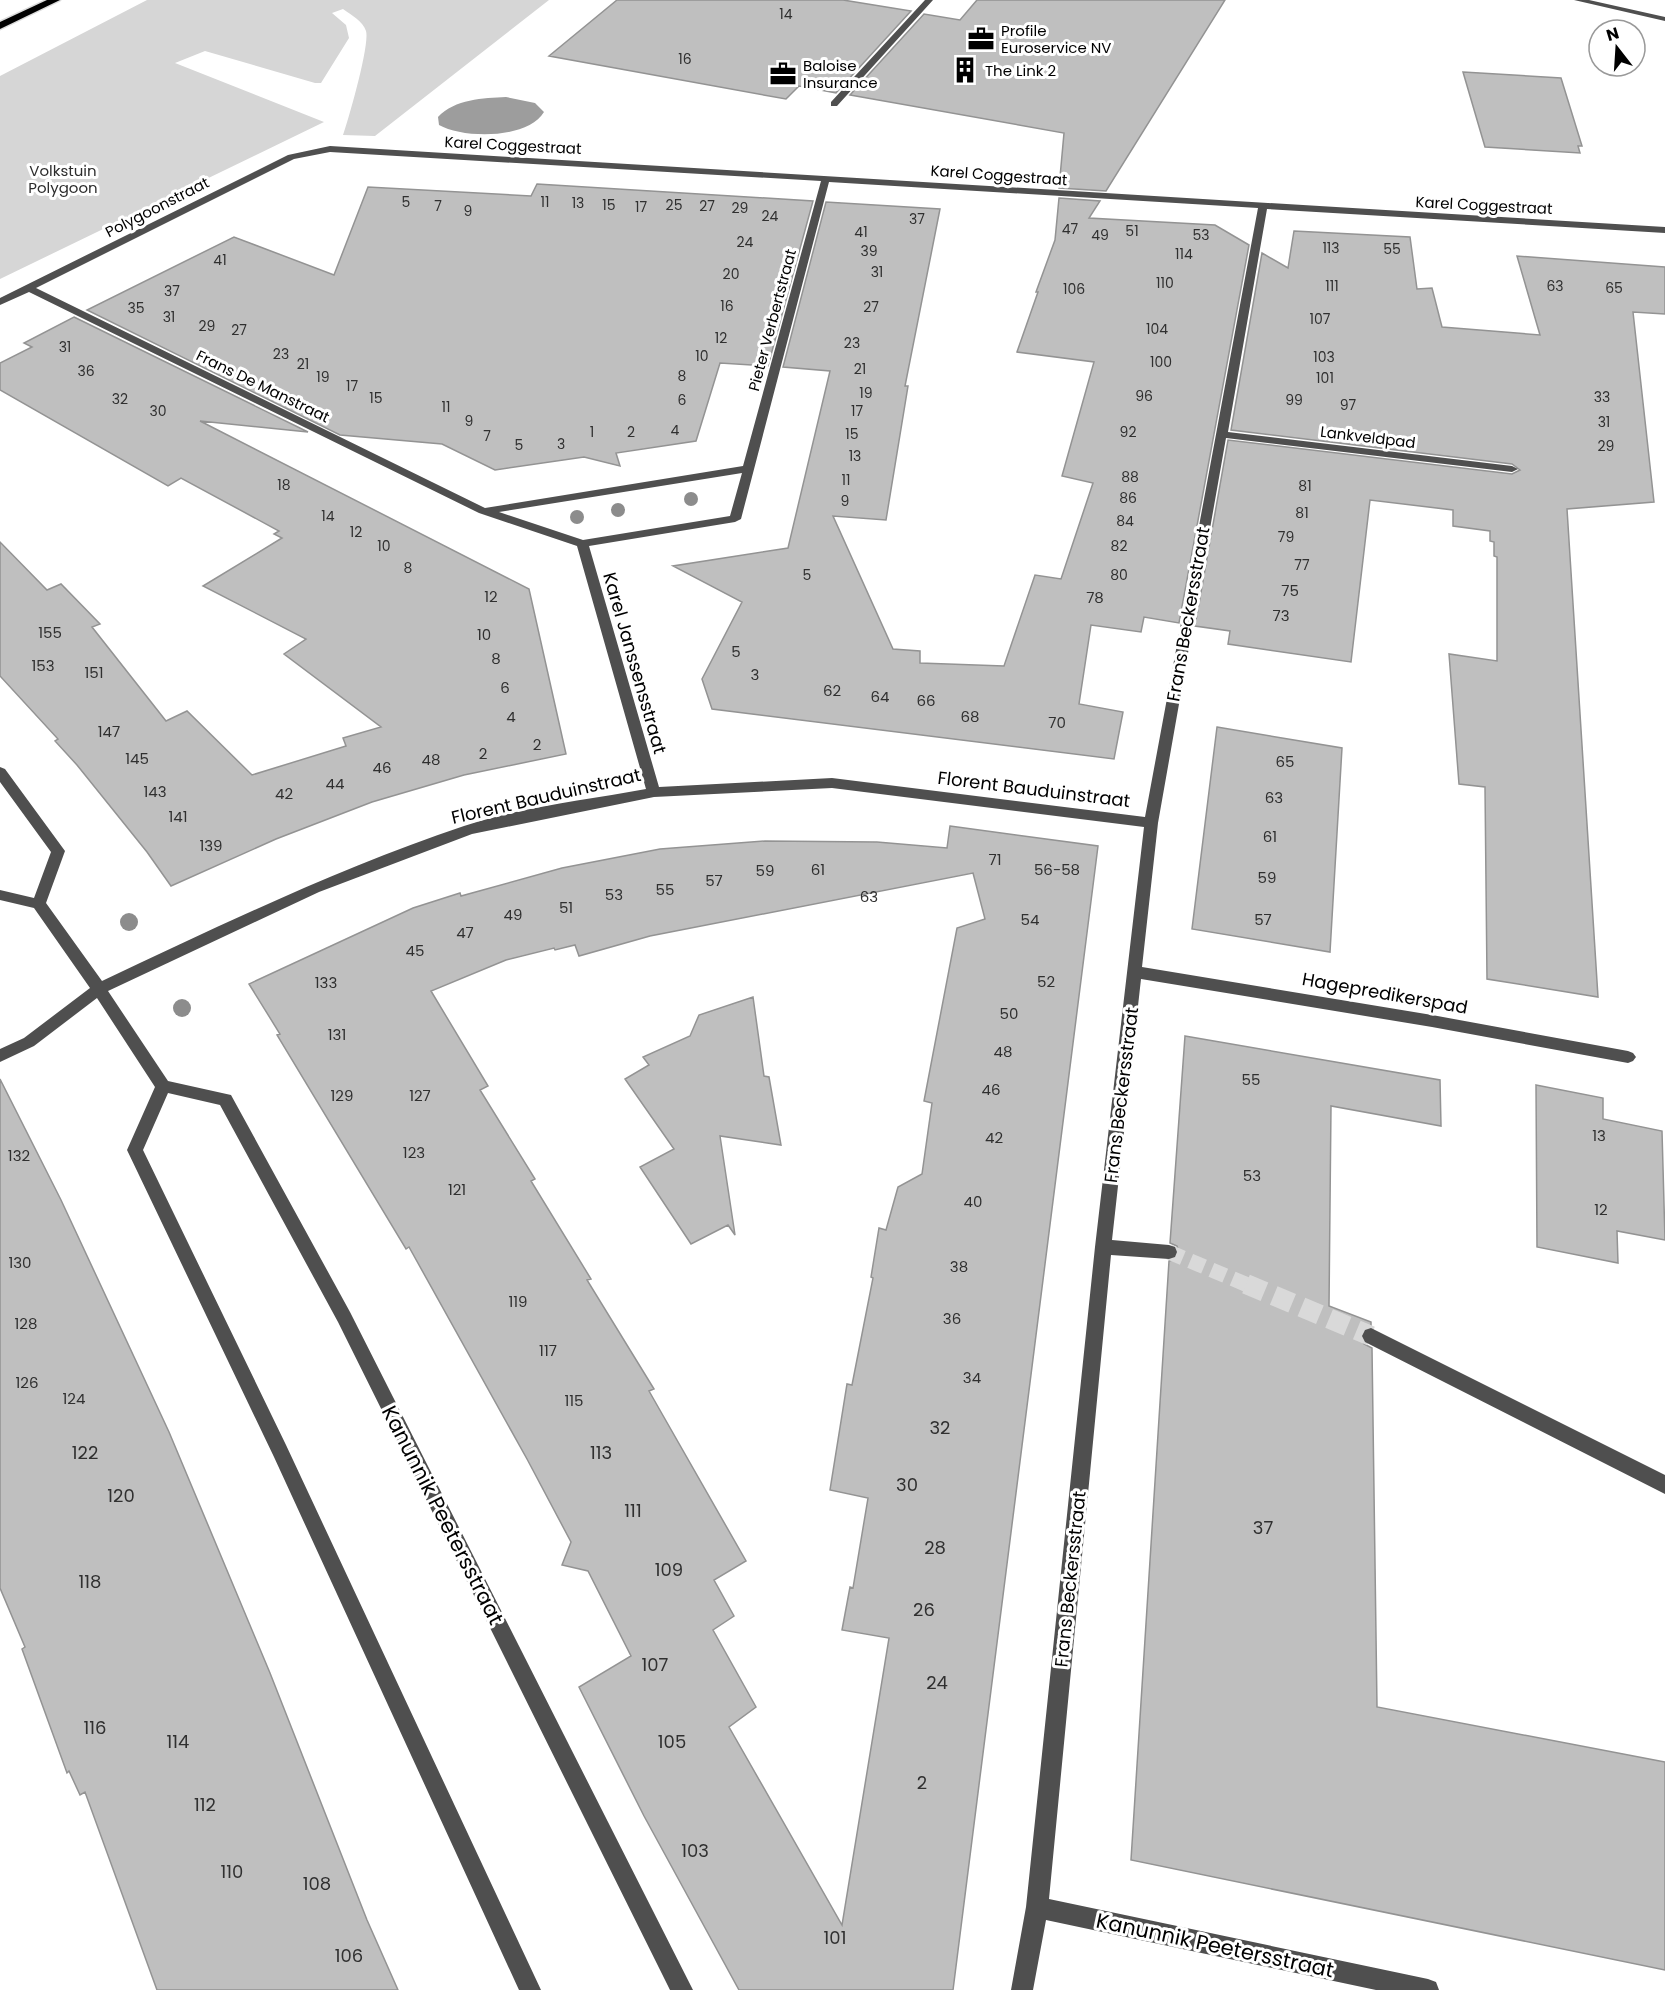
<svg xmlns="http://www.w3.org/2000/svg" width="1665" height="1990" font-family="Poppins,sans-serif">
<style>
.green{fill:#d6d6d6}
.water{fill:#9d9d9d}
.building{fill:#bfbfbf;stroke:#939393;stroke-width:1.5;fill-rule:evenodd}
.lines{fill:none;stroke-linecap:round;stroke-linejoin:round}
.minor-tunnel-far1{stroke:#d9d9d9;stroke-width:15;stroke-dasharray:15 8;stroke-linecap:butt}
.minor-tunnel{stroke:#d9d9d9;stroke-width:20;stroke-dasharray:20 10;stroke-linecap:butt}
.highway-casing{stroke:#dbdbdb;stroke-width:3}
.minor{fill:#4f4f4f;fill-rule:evenodd}
.highway{fill:#000;fill-rule:evenodd}
.tree{fill:#8c8c8c}
.labels{text-anchor:middle;dominant-baseline:central;stroke-width:6;stroke-linejoin:round;paint-order:stroke}
.far-number-label{font-size:14px;fill:#303030}
.far-poi-label{font-size:15px;fill:#000;stroke:#fff;text-anchor:start}
.far-street-label{font-size:15px;fill:#000;stroke:#fff}
.far-park-label{font-size:15px;fill:#2d2d2d;stroke:#fff}
.number-label{font-size:15px;fill:#303030}
.street-label{font-size:18px;fill:#000;stroke:#fff}
.near-number-label{font-size:18px;fill:#303030}
.near-street-label{font-size:21px;fill:#000;stroke:#fff}
</style>
<rect width="100%" height="100%" fill="#fff"/>
<path class="green" d="M 147,0 L 549,0 L 375,136 L 343,135 C 349,118 370,44 366,31 C 363,21 351,15 343,9 L 332,13 L 346,25 L 349,38 L 321,83 L 315,83 L 205,51 L 175,63 L 324,122 L 0,279 L 0,76 Z"/>
<path class="water" d="M 506,97 L 535,103 L 544,112 C 528,139 464,139 439,125 L 438,117 C 455,99 483,98 506,97 Z"/>
<path class="building" d="M 617,0 L 843,0 L 911,11 L 836,93 L 799,86 L 786,99 L 549,56 Z
M 977,0 L 1225,0 L 1106,191 L 1059,188 L 1064,133 L 850,95 L 924,14 L 960,20 Z
M 1463,72 L 1561,78 L 1582,146 L 1578,146 L 1580,153 L 1485,147 Z
M 537,184 L 813,201 L 768,366 L 720,363 L 696,441 L 616,453 L 620,466 L 584,457 L 495,470 L 442,444 L 340,435 L 87,310 L 234,237 L 334,275 L 368,187 L 531,196 Z
M 1059,198 L 1100,201 L 1089,218 L 1215,225 L 1249,245 L 1179,623 L 1144,617 L 1141,632 L 1091,625 L 1079,704 L 1123,712 L 1114,759 L 712,709 L 702,679 L 742,602 L 673,566 L 788,548 L 830,371 L 783,367 L 826,202 L 940,209 L 905,386 L 908,386 L 886,520 L 833,516 L 893,649 L 920,651 L 920,663 L 1004,666 L 1035,575 L 1061,579 L 1093,483 L 1062,476 L 1094,362 L 1017,352 L 1038,292 L 1036,292 L 1055,240 Z
M 1294,231 L 1410,237 L 1417,289 L 1432,288 L 1442,327 L 1540,335 L 1517,256 L 1665,267 L 1665,314 L 1633,312 L 1654,502 L 1567,509 L 1598,997 L 1487,979 L 1485,787 L 1459,784 L 1449,654 L 1497,661 L 1497,557 L 1494,556 L 1494,542 L 1490,541 L 1490,531 L 1453,526 L 1453,510 L 1370,500 L 1351,662 L 1228,644 L 1230,631 L 1195,626 L 1228,440 L 1512,474 L 1520,470 L 1512,464 L 1231,430 L 1262,253 L 1288,268 Z
M 74,317 L 308,432 L 200,421 L 529,589 L 566,754 L 464,775 L 372,802 L 276,839 L 171,886 L 147,852 L 77,765 L 55,741 L 58,739 L 0,676 L 0,542 L 47,590 L 61,584 L 100,624 L 92,627 L 166,721 L 187,711 L 252,775 L 346,746 L 343,738 L 381,727 L 284,654 L 306,639 L 203,586 L 282,538 L 274,534 L 279,531 L 181,478 L 168,486 L 0,390 L 0,363 L 32,347 L 24,343 Z
M 1217,727 L 1342,748 L 1330,952 L 1192,929 Z
M 950,826 L 1098,846 L 953,1990 L 739,1990 L 644,1816 L 579,1687 L 631,1656 L 588,1571 L 562,1565 L 571,1542 L 527,1459 L 409,1247 L 406,1249 L 277,1035 L 280,1034 L 249,984 L 413,908 L 460,893 L 461,896 L 562,868 L 660,849 L 765,841 L 877,842 L 947,848 ZM 973,873 L 985,919 L 957,928 L 924,1101 L 932,1103 L 922,1174 L 898,1187 L 886,1230 L 879,1228 L 871,1277 L 873,1278 L 852,1385 L 847,1384 L 830,1490 L 868,1498 L 853,1588 L 850,1587 L 842,1630 L 889,1638 L 842,1925 L 729,1727 L 756,1707 L 713,1630 L 734,1616 L 714,1580 L 746,1561 L 649,1391 L 654,1389 L 587,1280 L 591,1279 L 531,1181 L 535,1179 L 480,1090 L 488,1086 L 431,991 L 506,960 L 554,948 L 555,950 L 575,945 L 579,956 L 650,936 Z
M 753,997 L 764,1076 L 769,1077 L 781,1145 L 720,1136 L 735,1235 L 728,1225 L 691,1244 L 640,1167 L 674,1149 L 625,1079 L 649,1065 L 643,1057 L 690,1036 L 699,1015 Z
M 1185,1036 L 1440,1080 L 1441,1126 L 1331,1106 L 1329,1306 L 1371,1322 L 1371,1326 L 1363,1329 L 1360,1337 L 1364,1344 L 1372,1348 L 1377,1707 L 1665,1762 L 1665,1970 L 1131,1860 L 1169,1261 L 1176,1259 L 1179,1253 L 1177,1246 L 1170,1243 Z
M 0,1079 L 61,1200 L 169,1432 L 270,1673 L 367,1920 L 398,1990 L 157,1990 L 85,1792 L 80,1795 L 69,1771 L 67,1773 L 22,1649 L 25,1647 L 0,1588 Z
M 1536,1085 L 1603,1098 L 1603,1119 L 1662,1131 L 1665,1240 L 1617,1231 L 1618,1263 L 1537,1247 Z"/>
<g class="lines">
<path class="minor-tunnel-far1" d="M 1169,1252 L 1250,1286"/>
<path class="minor-tunnel" d="M 1246,1284 L 1371,1336"/>
<g class="highway-casing">
<path id="highway" d="M 47,0 L 60,0 L 0,29 L 0,22 Z"/>
</g>
<path class="minor" d="M 925,0 L 933,0 L 837,106 L 831,106 L 831,102 Z
M 1574,0 L 1589,0 L 1665,17 L 1665,21 Z
M 330,146 L 1665,227 L 1665,233 L 1267,209 L 1228,432 L 1512,466 L 1518,469 L 1512,472 L 1226,438 L 1158,823 L 1142,967 L 1432,1015 L 1628,1051 L 1633,1053 L 1636,1057 L 1633,1061 L 1628,1063 L 1432,1027 L 1141,979 L 1112,1240 L 1169,1245 L 1175,1247 L 1177,1252 L 1175,1257 L 1169,1259 L 1111,1255 L 1049,1899 L 1428,1979 L 1436,1982 L 1439,1990 L 1376,1990 L 1046,1920 L 1033,1990 L 1011,1990 L 1026,1907 L 1095,1247 L 1144,827 L 832,788 L 654,797 L 472,834 L 319,892 L 108,991 L 168,1081 L 231,1095 L 350,1312 L 693,1990 L 670,1990 L 338,1322 L 220,1105 L 168,1093 L 143,1150 L 286,1445 L 541,1990 L 519,1990 L 274,1457 L 127,1150 L 155,1087 L 97,998 L 34,1046 L 0,1062 L 0,1049 L 24,1038 L 90,988 L 34,908 L 0,900 L 0,890 L 34,898 L 51,852 L 0,782 L 0,767 L 5,769 L 65,851 L 46,903 L 102,981 C 221,925 339,868 464,826 C 522,807 586,800 646,789 L 577,546 L 479,513 L 29,292 L 0,305 L 0,298 L 288,155 ZM 330,152 L 821,181 L 743,466 L 485,508 L 36,288 L 294,159 ZM 829,182 L 1258,208 L 1145,817 L 832,778 L 659,787 L 589,546 L 735,522 L 741,519 ZM 742,473 L 730,516 L 583,540 L 499,512 Z
M 1371,1328 L 1665,1475 L 1665,1494 L 1365,1342 L 1362,1336 L 1365,1330 Z"/>
<use href="#highway" class="highway"/>
</g>
<g class="tree">
<circle cx="691" cy="499" r="7"/>
<circle cx="618" cy="510" r="7"/>
<circle cx="577" cy="517" r="7"/>
<circle cx="129" cy="922" r="9"/>
<circle cx="182" cy="1008" r="9"/>
</g>
<defs>
<g id="office-bare" transform="scale(2.07)"><path d="M-6-3h4V-5.5h4V-3h4V5H-6ZM-1-4.5V-3h2v-1.5ZM-6 0V1H6V0Z" fill="#000" stroke="#fff" stroke-width="2.5" paint-order="stroke"/></g>
<g id="building-bare" transform="scale(2.07)"><path d="M-4-6H4V6H1V3H-1V6H-4ZM-2.5-4.3h1.7v1.8h-1.7ZM.8-4.3h1.7v1.8H.8ZM-2.5-1h1.7V.8h-1.7ZM.8-1h1.7V.8H.8Z" fill="#000" stroke="#fff" stroke-width="2.5" paint-order="stroke"/></g>
</defs>
<g fill-rule="evenodd">
<use href="#office-bare" x="981" y="39"/>
<use href="#building-bare" x="965" y="70"/>
<use href="#office-bare" x="783" y="74"/>
</g>
<g class="labels">
<g class="far-number-label">
<text x="786" y="14">14</text>
<text x="685" y="59">16</text>
<text x="406" y="202">5</text>
<text x="545" y="202">11</text>
<text x="578" y="203">13</text>
<text x="609" y="205">15</text>
<text x="674" y="205">25</text>
<text x="438" y="206">7</text>
<text x="707" y="206">27</text>
<text x="641" y="207">17</text>
<text x="740" y="208">29</text>
<text x="468" y="211">9</text>
<text x="770" y="216">24</text>
<text x="917" y="219">37</text>
<text x="1070" y="229">47</text>
<text x="1132" y="231">51</text>
<text x="861" y="232">41</text>
<text x="1100" y="235">49</text>
<text x="1201" y="235">53</text>
<text x="745" y="242">24</text>
<text x="1331" y="248">113</text>
<text x="1392" y="249">55</text>
<text x="869" y="251">39</text>
<text x="1184" y="254">114</text>
<text x="220" y="260">41</text>
<text x="877" y="272">31</text>
<text x="731" y="274">20</text>
<text x="1165" y="283">110</text>
<text x="1332" y="286">111</text>
<text x="1555" y="286">63</text>
<text x="1614" y="288">65</text>
<text x="1074" y="289">106</text>
<text x="172" y="291">37</text>
<text x="727" y="306">16</text>
<text x="871" y="307">27</text>
<text x="136" y="308">35</text>
<text x="169" y="317">31</text>
<text x="1320" y="319">107</text>
<text x="207" y="326">29</text>
<text x="1157" y="329">104</text>
<text x="239" y="330">27</text>
<text x="721" y="338">12</text>
<text x="852" y="343">23</text>
<text x="65" y="347">31</text>
<text x="281" y="354">23</text>
<text x="702" y="356">10</text>
<text x="1324" y="357">103</text>
<text x="1161" y="362">100</text>
<text x="303" y="364">21</text>
<text x="860" y="369">21</text>
<text x="86" y="371">36</text>
<text x="682" y="376">8</text>
<text x="323" y="377">19</text>
<text x="1325" y="378">101</text>
<text x="352" y="386">17</text>
<text x="866" y="393">19</text>
<text x="1144" y="396">96</text>
<text x="1602" y="397">33</text>
<text x="376" y="398">15</text>
<text x="120" y="399">32</text>
<text x="682" y="400">6</text>
<text x="1294" y="400">99</text>
<text x="1348" y="405">97</text>
<text x="446" y="407">11</text>
<text x="158" y="411">30</text>
<text x="857" y="411">17</text>
<text x="469" y="421">9</text>
<text x="1604" y="422">31</text>
<text x="675" y="430">4</text>
<text x="592" y="432">1</text>
<text x="631" y="432">2</text>
<text x="1128" y="432">92</text>
<text x="852" y="434">15</text>
<text x="487" y="436">7</text>
<text x="561" y="444">3</text>
<text x="519" y="445">5</text>
<text x="1606" y="446">29</text>
<text x="855" y="456">13</text>
<text x="1130" y="477">88</text>
<text x="846" y="480">11</text>
<text x="284" y="485">18</text>
<text x="1305" y="486">81</text>
<text x="1128" y="498">86</text>
<text x="845" y="501">9</text>
<text x="1302" y="513">81</text>
<text x="328" y="516">14</text>
<text x="1125" y="521">84</text>
<text x="356" y="532">12</text>
<text x="1286" y="537">79</text>
<text x="384" y="546">10</text>
<text x="1119" y="546">82</text>
<text x="1302" y="565">77</text>
<text x="408" y="568">8</text>
<text x="807" y="575">5</text>
<text x="1119" y="575">80</text>
</g>
<g class="far-poi-label">
<text x="1001" y="30">Profile<tspan x="1001" dy="17">Euroservice NV</tspan></text>
<text x="803" y="65">Baloise<tspan x="803" dy="17">Insurance</tspan></text>
<text x="985" y="70">The Link 2</text>
</g>
<g class="far-street-label">
<text transform="translate(513 145) rotate(3)">Karel Coggestraat</text>
<text transform="translate(999 175) rotate(4)">Karel Coggestraat</text>
<text transform="translate(1484 205) rotate(3)">Karel Coggestraat</text>
<text transform="translate(157 207) rotate(-27)">Polygoonstraat</text>
<text transform="translate(772 320) rotate(-75)">Pieter Verbertstraat</text>
<text transform="translate(263 386) rotate(26)">Frans De Manstraat</text>
<text transform="translate(1368 437) rotate(7)">Lankveldpad</text>
</g>
<g class="far-park-label">
<text x="63" y="170">Volkstuin<tspan x="63" dy="17">Polygoon</tspan></text>
</g>
<g class="number-label">
<text x="1290" y="590">75</text>
<text x="491" y="596">12</text>
<text x="1095" y="597">78</text>
<text x="1281" y="615">73</text>
<text x="50" y="632">155</text>
<text x="484" y="634">10</text>
<text x="736" y="651">5</text>
<text x="496" y="658">8</text>
<text x="43" y="665">153</text>
<text x="94" y="672">151</text>
<text x="755" y="674">3</text>
<text x="505" y="687">6</text>
<text x="832" y="690">62</text>
<text x="880" y="696">64</text>
<text x="926" y="700">66</text>
<text x="511" y="716">4</text>
<text x="970" y="716">68</text>
<text x="1057" y="722">70</text>
<text x="109" y="731">147</text>
<text x="537" y="744">2</text>
<text x="483" y="753">2</text>
<text x="137" y="758">145</text>
<text x="431" y="759">48</text>
<text x="1285" y="761">65</text>
<text x="382" y="767">46</text>
<text x="335" y="783">44</text>
<text x="155" y="791">143</text>
<text x="284" y="793">42</text>
<text x="1274" y="797">63</text>
<text x="178" y="816">141</text>
<text x="1270" y="836">61</text>
<text x="211" y="845">139</text>
<text x="995" y="859">71</text>
<text x="818" y="869">61</text>
<text x="1057" y="869">56-58</text>
<text x="765" y="870">59</text>
<text x="1267" y="877">59</text>
<text x="714" y="880">57</text>
<text x="665" y="889">55</text>
<text x="614" y="894">53</text>
<text x="869" y="896">63</text>
<text x="566" y="907">51</text>
<text x="513" y="914">49</text>
<text x="1030" y="919">54</text>
<text x="1263" y="919">57</text>
<text x="465" y="932">47</text>
<text x="415" y="950">45</text>
<text x="1046" y="981">52</text>
<text x="326" y="982">133</text>
<text x="1009" y="1013">50</text>
<text x="337" y="1034">131</text>
<text x="1003" y="1051">48</text>
<text x="1251" y="1079">55</text>
<text x="991" y="1089">46</text>
<text x="342" y="1095">129</text>
<text x="420" y="1095">127</text>
<text x="1599" y="1135">13</text>
<text x="994" y="1137">42</text>
<text x="414" y="1152">123</text>
<text x="19" y="1155">132</text>
<text x="1252" y="1175">53</text>
<text x="457" y="1189">121</text>
<text x="973" y="1201">40</text>
<text x="1601" y="1209">12</text>
<text x="20" y="1262">130</text>
<text x="959" y="1266">38</text>
<text x="518" y="1301">119</text>
<text x="952" y="1318">36</text>
<text x="26" y="1323">128</text>
<text x="548" y="1350">117</text>
<text x="972" y="1377">34</text>
<text x="27" y="1382">126</text>
<text x="74" y="1398">124</text>
<text x="574" y="1400">115</text>
</g>
<g class="street-label">
<text transform="translate(1188 614) rotate(-80)">Frans Beckersstraat</text>
<text transform="translate(635 663) rotate(74)">Karel Janssensstraat</text>
<text transform="translate(1034 789) rotate(7)">Florent Bauduinstraat</text>
<text transform="translate(546 796) rotate(-13)">Florent Bauduinstraat</text>
<text transform="translate(1385 993) rotate(10)">Hagepredikerspad</text>
<text transform="translate(1121 1095) rotate(-83)">Frans Beckersstraat</text>
<text transform="translate(1070 1579) rotate(-84)">Frans Beckersstraat</text>
</g>
<g class="near-number-label">
<text x="940" y="1427">32</text>
<text x="85" y="1452">122</text>
<text x="601" y="1452">113</text>
<text x="907" y="1484">30</text>
<text x="121" y="1495">120</text>
<text x="633" y="1510">111</text>
<text x="1263" y="1527">37</text>
<text x="935" y="1547">28</text>
<text x="669" y="1569">109</text>
<text x="90" y="1581">118</text>
<text x="924" y="1609">26</text>
<text x="655" y="1664">107</text>
<text x="937" y="1682">24</text>
<text x="95" y="1727">116</text>
<text x="178" y="1741">114</text>
<text x="672" y="1741">105</text>
<text x="922" y="1782">2</text>
<text x="205" y="1804">112</text>
<text x="695" y="1850">103</text>
<text x="232" y="1871">110</text>
<text x="317" y="1883">108</text>
<text x="835" y="1937">101</text>
<text x="349" y="1955">106</text>
</g>
<g class="near-street-label">
<text transform="translate(443 1515) rotate(63)">Kanunnik Peetersstraat</text>
<text transform="translate(1215 1945) rotate(12)">Kanunnik Peetersstraat</text>
</g>
</g>
<g transform="translate(1617 48) rotate(343)"><circle r="28" fill="#ffffff" stroke="#999999" stroke-width="1.5"/>
<path d="M0-4.5L10 22L0 15L-10 22Z" fill="#000000"/>
<text y="-9" font-size="16" font-weight="bold" text-anchor="middle" fill="#000000">N</text>
</g>
</svg>
